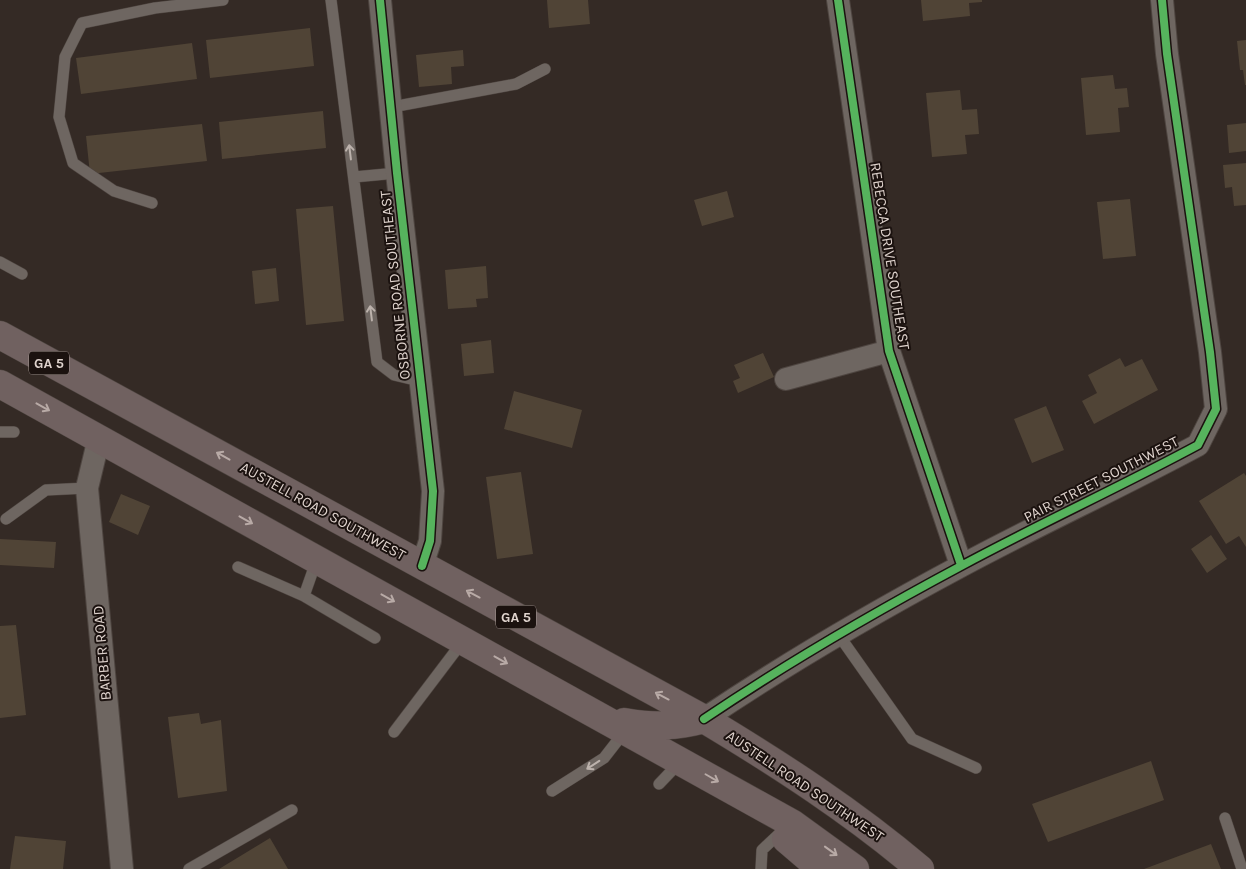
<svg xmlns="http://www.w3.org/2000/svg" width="1246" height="869" font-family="Karla,sans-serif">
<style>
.building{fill:#504436}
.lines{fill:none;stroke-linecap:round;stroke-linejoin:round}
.service-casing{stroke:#4e4540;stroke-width:12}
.minor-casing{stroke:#4e4540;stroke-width:24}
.primary-casing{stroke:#4e4540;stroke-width:29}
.service{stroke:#6e6661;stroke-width:11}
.minor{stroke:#6e6661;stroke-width:22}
.primary{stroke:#706160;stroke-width:28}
.cycleway-casing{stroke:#1b120f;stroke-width:11}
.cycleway{stroke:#56b35d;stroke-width:8}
.oneway{stroke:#bcb2ac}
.oneway2{stroke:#b8aaa6}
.labels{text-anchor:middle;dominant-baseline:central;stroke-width:4;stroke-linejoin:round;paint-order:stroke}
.shield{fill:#1b120f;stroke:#a49893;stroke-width:1}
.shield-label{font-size:14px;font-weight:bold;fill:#ded2cc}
.street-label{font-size:15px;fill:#ded2cc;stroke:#1b120f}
</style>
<rect width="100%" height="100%" fill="#342a25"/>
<path class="building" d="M 547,0 L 588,0 L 590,24 L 549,28 Z
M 921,0 L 982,0 L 982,2 L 969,3 L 970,16 L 923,21 Z
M 310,28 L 314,66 L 210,78 L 206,40 Z
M 1246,40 L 1246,85 L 1245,85 L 1243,70 L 1240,70 L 1237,41 Z
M 192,43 L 197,79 L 81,94 L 76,58 Z
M 463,50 L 464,66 L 451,67 L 452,84 L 419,87 L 416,55 Z
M 1113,75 L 1115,89 L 1127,88 L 1129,107 L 1118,108 L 1120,132 L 1086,135 L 1081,78 Z
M 960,90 L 962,110 L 977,109 L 979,134 L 965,135 L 967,154 L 932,157 L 926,93 Z
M 323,111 L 326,148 L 222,159 L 219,122 Z
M 1246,123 L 1246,151 L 1229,153 L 1227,125 Z
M 202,124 L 207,161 L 90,174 L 86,136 Z
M 1246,163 L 1246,205 L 1234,206 L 1232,187 L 1225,188 L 1223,165 Z
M 727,191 L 734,217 L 702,226 L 694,200 Z
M 1130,199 L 1136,256 L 1103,259 L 1097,202 Z
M 333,206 L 344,321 L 306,325 L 296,209 Z
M 486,266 L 488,298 L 476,299 L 477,307 L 448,309 L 445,270 Z
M 276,268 L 279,301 L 255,304 L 252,271 Z
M 491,340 L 494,373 L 464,376 L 461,344 Z
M 763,353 L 774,377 L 738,393 L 733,381 L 740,378 L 734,365 Z
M 1120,358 L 1125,367 L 1142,359 L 1158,390 L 1094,424 L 1082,401 L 1097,393 L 1088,375 Z
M 514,391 L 582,410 L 572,448 L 504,429 Z
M 1046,406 L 1064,450 L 1032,463 L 1014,419 Z
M 521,472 L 533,554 L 497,559 L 486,477 Z
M 1244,473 L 1246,476 L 1246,547 L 1239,536 L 1226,544 L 1199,501 Z
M 121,494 L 150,506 L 138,535 L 109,522 Z
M 1211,535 L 1227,559 L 1207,573 L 1191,549 Z
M 0,539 L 56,542 L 54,568 L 0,565 Z
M 16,625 L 26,715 L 0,718 L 0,626 Z
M 199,713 L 201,724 L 221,720 L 227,791 L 178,798 L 168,717 Z
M 1151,761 L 1164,800 L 1048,842 L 1032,804 Z
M 15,836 L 66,841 L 63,869 L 10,869 Z
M 270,838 L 288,869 L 219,869 Z
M 1211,844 L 1221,869 L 1144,869 Z"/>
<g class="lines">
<g class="service-casing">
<path id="service" d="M 331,0 L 377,362 L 394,375 L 419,381
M 392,107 L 516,84 L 545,69
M 354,177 L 397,173
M 152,203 L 114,191 L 73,163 L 59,117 L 65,57 L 82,23 L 155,8 L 223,0
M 0,262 L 22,274
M 0,432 L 14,432
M 6,519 L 46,490 L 87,488
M 238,567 L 304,596 L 375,638
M 304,596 L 317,559
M 838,634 L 912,739 L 976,768
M 394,732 L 463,641
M 659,784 L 680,762
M 552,791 L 604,758 L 625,731
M 1225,818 L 1242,869
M 189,869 L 292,810
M 761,869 L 762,850 L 780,833"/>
</g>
<g class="minor-casing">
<path id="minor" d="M 380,0 L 397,173 L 433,491 L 430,541 L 422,566
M 838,0 L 889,351 L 961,565
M 786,379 L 889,351
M 99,438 L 87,488 L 122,869
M 704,719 C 787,663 873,613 961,566 C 1039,524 1120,487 1198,445 L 1216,409 L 1210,352 L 1167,54 L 1162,0"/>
</g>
<g class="primary-casing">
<path id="primary" d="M 0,335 L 704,719 C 779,764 853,812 920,869
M 0,384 L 793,824 L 855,869
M 624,722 C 653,727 676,727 704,719
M 786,839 L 821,869"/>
</g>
<use href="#service" class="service"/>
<use href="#minor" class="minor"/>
<use href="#primary" class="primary"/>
<g class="cycleway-casing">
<path id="cycleway" d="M 380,0 L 397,173 L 433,491 L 430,541 L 422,566
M 838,0 L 889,351 L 961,565
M 704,719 C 787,663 873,613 961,566 C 1039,524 1120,487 1198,445 L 1216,409 L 1210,352 L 1167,54 L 1162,0"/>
</g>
<use href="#cycleway" class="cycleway"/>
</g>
<defs><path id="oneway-shaft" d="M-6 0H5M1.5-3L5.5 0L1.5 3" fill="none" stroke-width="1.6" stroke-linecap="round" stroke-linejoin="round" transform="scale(1.25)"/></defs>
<g class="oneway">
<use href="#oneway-shaft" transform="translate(350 152) rotate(-97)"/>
<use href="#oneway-shaft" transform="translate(371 313) rotate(-97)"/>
<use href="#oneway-shaft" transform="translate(593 765) rotate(147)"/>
</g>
<g class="oneway2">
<use href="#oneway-shaft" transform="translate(43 407) rotate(29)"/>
<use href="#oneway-shaft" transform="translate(223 456) rotate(-151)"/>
<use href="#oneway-shaft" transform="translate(246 520) rotate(29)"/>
<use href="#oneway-shaft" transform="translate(473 594) rotate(-152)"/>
<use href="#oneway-shaft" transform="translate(388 598) rotate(29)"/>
<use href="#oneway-shaft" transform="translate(501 660) rotate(29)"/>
<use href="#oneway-shaft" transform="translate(662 696) rotate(-152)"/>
<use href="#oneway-shaft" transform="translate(712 778) rotate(30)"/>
<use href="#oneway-shaft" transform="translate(831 851) rotate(36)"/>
</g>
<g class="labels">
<g class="shield">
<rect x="29" y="351.5" width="40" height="23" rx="4"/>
<rect x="496" y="605.5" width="40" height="23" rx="4"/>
</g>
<g class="shield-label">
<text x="49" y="363">GA 5</text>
<text x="516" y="617">GA 5</text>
</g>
<g class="street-label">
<text transform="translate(890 256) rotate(81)">REBECCA DRIVE SOUTHEAST</text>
<text transform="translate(395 285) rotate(-96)">OSBORNE ROAD SOUTHEAST</text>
<text transform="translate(1101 479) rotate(-27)">PAIR STREET SOUTHWEST</text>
<text transform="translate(323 511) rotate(29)">AUSTELL ROAD SOUTHWEST</text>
<text transform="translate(102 653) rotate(-95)">BARBER ROAD</text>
<text transform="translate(805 786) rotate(34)">AUSTELL ROAD SOUTHWEST</text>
</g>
</g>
</svg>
